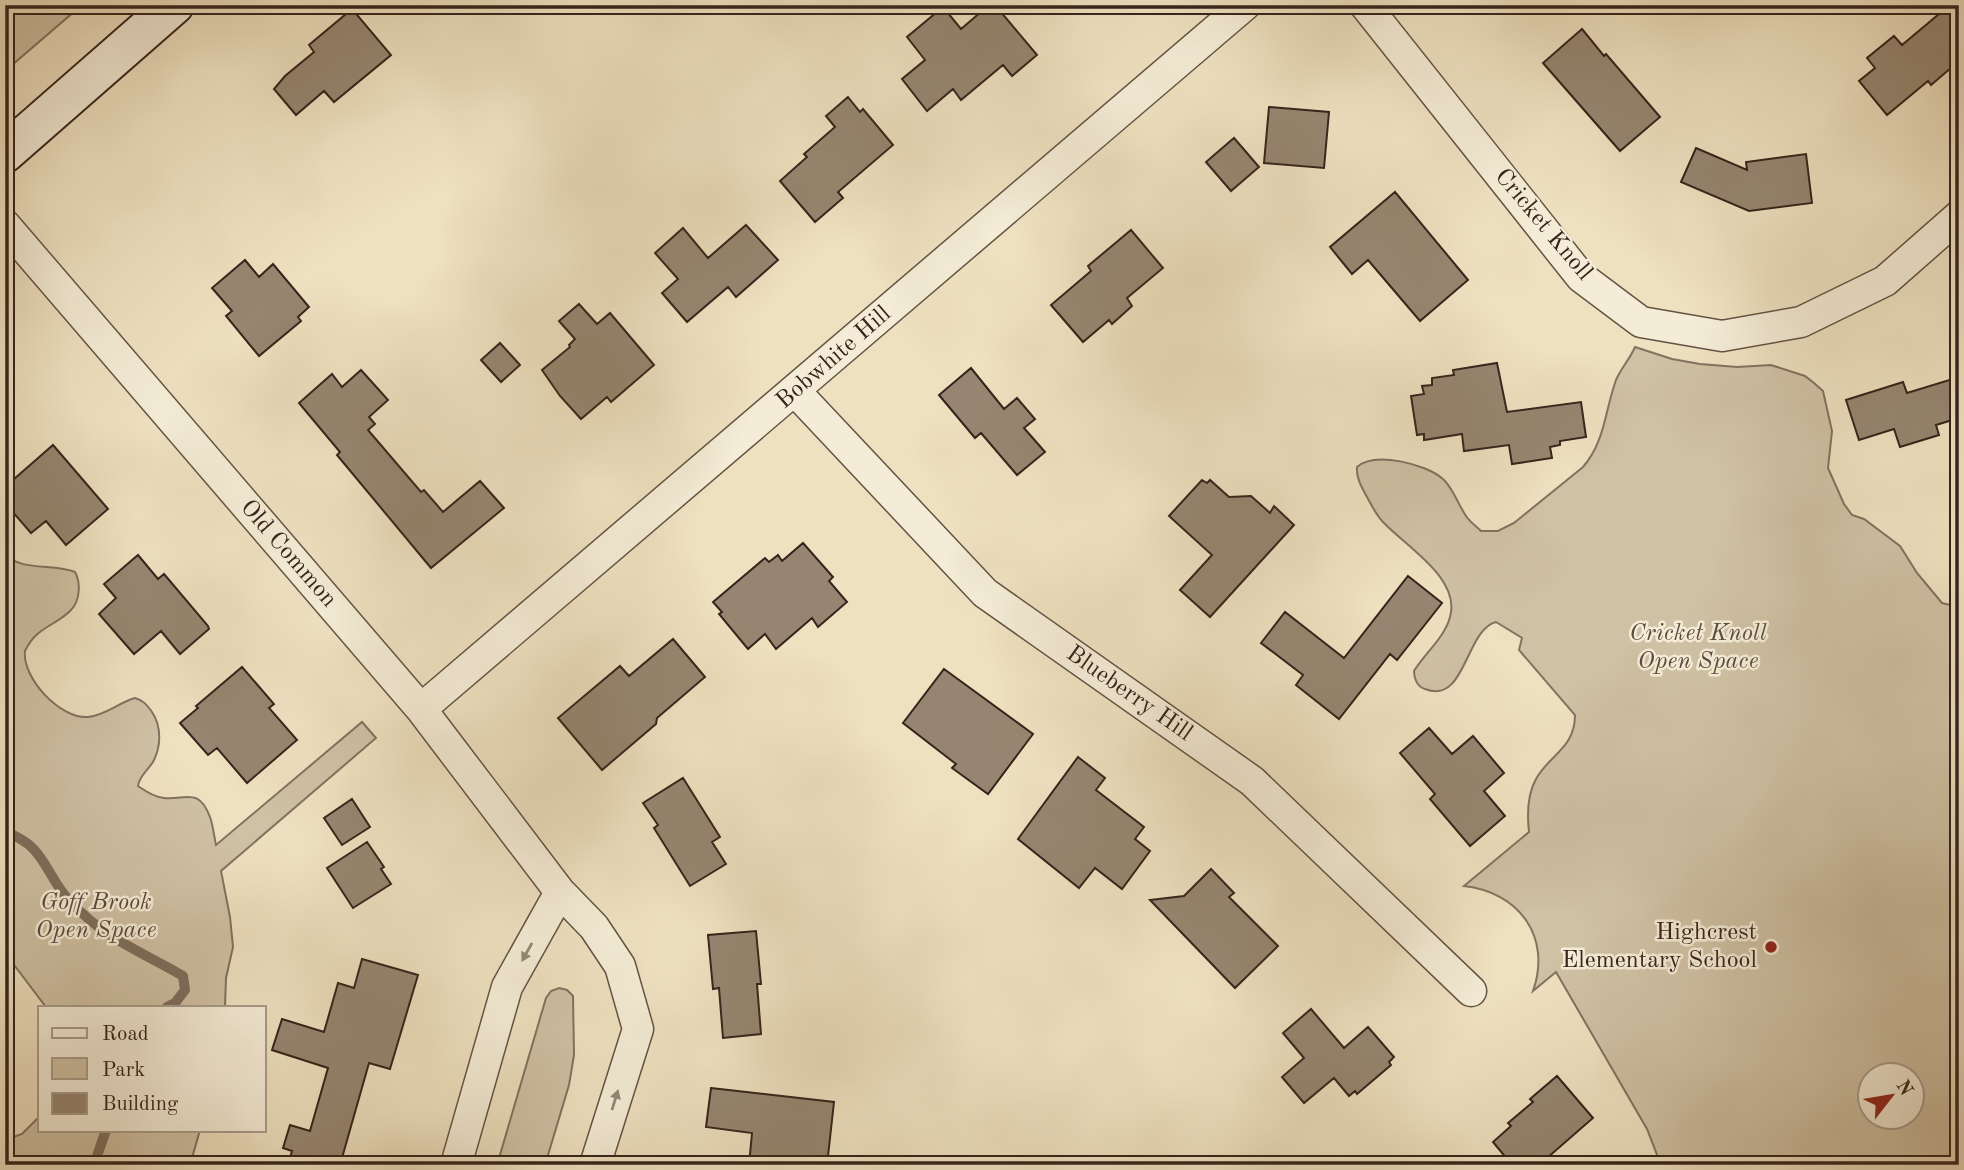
<svg xmlns="http://www.w3.org/2000/svg" width="1964" height="1170" font-family="'Old Standard TT',serif">
<style>
.green{fill:#cfc1a4;stroke:#827260;stroke-width:2;fill-rule:evenodd}
.lines{fill:none;stroke-linecap:round;stroke-linejoin:round}
.stream{stroke:#7f6f5d;stroke-width:10}
.building{fill:#968671;stroke:#36241c;stroke-width:2}
.minor-casing{stroke:#645345;stroke-width:33}
.secondary-casing{stroke:#36241c;stroke-width:42}
.minor{stroke:#f4ecd6;stroke-width:30}
.secondary{stroke:#f4ecd6;stroke-width:38}
.oneway{fill:#958879}
.poi-dot{fill:#8f2418;stroke:#f4ecd6;stroke-width:2.5}
.labels{text-anchor:middle;dominant-baseline:central;stroke-width:5;stroke-linejoin:round;paint-order:stroke}
.street-label{font-size:24px;fill:#36241c;stroke:#f4ecd6}
.park-label{font-size:24px;font-style:italic;fill:#5c4b3e;stroke:#f4ecd6}
.poi-label{font-size:24px;fill:#36241c;stroke:#f4ecd6;text-anchor:end}
</style>
<rect width="100%" height="100%" fill="#eee1c0"/>
<filter id="stains"><feTurbulence type="fractalNoise" baseFrequency=".00286" numOctaves="4"/><feColorMatrix values="0 0 0 0 .2 0 0 0 0 .09 0 0 0 0 .02 0 0 0 .5 -.17"/></filter>
<radialGradient id="worn" r=".72"><stop offset=".6" stop-color="#630" stop-opacity="0"/><stop offset="1" stop-color="#630" stop-opacity=".3"/></radialGradient>
<path class="green" d="M 5,5 L 82,5 L 5,71 Z
M 1635,347 L 1672,359 L 1700,364 L 1737,367 L 1771,365 L 1805,376 L 1814,383 L 1823,391 L 1832,431 L 1828,468 L 1844,504 L 1852,515 L 1864,519 L 1900,546 L 1917,573 L 1942,603 L 1959,607 L 1959,1165 L 1661,1165 L 1647,1129 L 1556,972 L 1533,991 C 1552,937 1519,892 1464,886 L 1529,832 C 1527,814 1527,795 1536,779 C 1550,754 1575,748 1575,715 L 1519,650 L 1522,638 L 1496,622 C 1465,630 1466,705 1425,689 C 1417,687 1414,678 1414,671 C 1425,653 1445,637 1450,617 C 1461,579 1407,547 1385,524 C 1377,517 1372,506 1367,497 C 1362,488 1356,478 1357,467 C 1375,451 1426,464 1443,479 C 1453,488 1458,504 1466,516 C 1470,522 1476,526 1481,531 L 1498,531 L 1514,523 L 1583,467 C 1605,442 1605,410 1616,380 C 1621,368 1630,359 1635,347 ZM 1870,1076 L 1912,1076 L 1912,1118 L 1870,1118 Z
M 5,554 C 21,572 54,563 75,572 C 81,583 80,601 71,610 C 56,626 37,626 25,651 C 22,678 60,719 88,717 C 106,715 118,703 135,698 C 143,700 147,705 152,712 C 162,727 161,747 153,762 C 148,770 139,776 138,786 C 145,791 154,797 164,798 C 186,800 199,787 210,817 C 213,825 214,836 216,845 L 362,722 L 376,738 L 221,871 L 230,917 L 233,947 L 226,978 L 225,1007 L 46,1007 L 5,953 Z
M 559,988 L 567,990 L 573,996 L 574,1055 L 569,1085 L 545,1165 L 497,1165 L 546,998 L 551,991 Z
M 40,1116 L 40,1130 L 200,1130 L 190,1165 L 5,1165 L 5,1140 L 22,1134 Z"/>
<g class="lines">
<path class="stream" d="M 5,832 C 41,844 43,866 63,893 C 68,900 75,907 82,913 C 110,940 149,956 183,976 L 185,990 L 175,1003 L 167,1007
M 98,1165 L 97,1156 L 106,1130"/>
</g>
<path class="building" d="M 989,5 L 995,5 L 1037,55 L 1012,76 L 1003,65 L 961,100 L 953,89 L 927,111 L 902,79 L 925,60 L 907,37 L 943,7 L 961,29 Z
M 352,9 L 391,55 L 334,102 L 324,91 L 296,115 L 274,89 L 285,76 L 314,52 L 309,45 Z
M 1945,9 L 1959,26 L 1959,61 L 1931,85 L 1928,81 L 1887,115 L 1859,81 L 1875,68 L 1867,58 L 1894,36 L 1902,45 Z
M 1582,29 L 1604,56 L 1606,54 L 1660,117 L 1620,151 L 1543,63 Z
M 848,97 L 860,112 L 863,109 L 893,145 L 838,192 L 843,198 L 815,222 L 780,181 L 807,157 L 804,154 L 835,127 L 826,116 Z
M 1269,107 L 1329,112 L 1324,168 L 1264,163 Z
M 1234,138 L 1259,167 L 1231,191 L 1206,162 Z
M 1696,148 L 1747,170 L 1746,162 L 1806,154 L 1812,203 L 1749,211 L 1681,182 Z
M 1395,192 L 1468,280 L 1420,321 L 1368,260 L 1352,274 L 1330,247 Z
M 746,225 L 778,260 L 736,297 L 728,287 L 687,322 L 662,293 L 678,279 L 655,253 L 683,228 L 708,258 Z
M 1131,230 L 1163,268 L 1127,298 L 1132,306 L 1112,324 L 1109,320 L 1083,342 L 1051,305 L 1091,271 L 1088,266 Z
M 245,260 L 259,277 L 273,264 L 309,307 L 298,317 L 301,321 L 259,356 L 226,316 L 232,311 L 212,288 Z
M 579,304 L 597,324 L 610,313 L 654,365 L 611,402 L 607,397 L 581,419 L 560,396 L 542,370 L 570,347 L 569,345 L 575,339 L 559,321 Z
M 500,343 L 520,365 L 501,382 L 481,360 Z
M 1497,363 L 1507,412 L 1581,402 L 1586,437 L 1560,441 L 1560,445 L 1550,447 L 1552,458 L 1512,464 L 1509,445 L 1464,451 L 1462,434 L 1424,440 L 1424,434 L 1417,435 L 1411,396 L 1424,394 L 1422,386 L 1432,385 L 1432,378 L 1454,375 L 1453,370 Z
M 971,368 L 1004,409 L 1017,398 L 1035,419 L 1024,428 L 1045,452 L 1017,475 L 981,433 L 975,438 L 939,395 Z
M 361,370 L 388,400 L 369,417 L 375,424 L 368,430 L 421,492 L 424,490 L 443,512 L 480,481 L 504,508 L 431,568 L 337,455 L 340,452 L 299,403 L 332,374 L 342,387 Z
M 1959,377 L 1959,418 L 1936,425 L 1939,435 L 1900,447 L 1894,429 L 1859,440 L 1846,400 L 1903,382 L 1907,393 Z
M 53,445 L 108,509 L 66,545 L 46,521 L 31,533 L 5,503 L 5,487 Z
M 1202,480 L 1207,483 L 1210,480 L 1229,497 L 1251,496 L 1270,513 L 1274,506 L 1294,525 L 1210,617 L 1180,590 L 1212,555 L 1169,516 Z
M 803,543 L 833,577 L 829,581 L 847,602 L 818,627 L 812,618 L 776,649 L 765,634 L 748,649 L 719,614 L 722,612 L 713,602 L 765,558 L 769,562 L 778,555 L 782,561 Z
M 138,555 L 158,579 L 164,574 L 208,626 L 209,629 L 180,654 L 161,631 L 134,654 L 99,614 L 116,598 L 104,584 Z
M 1408,576 L 1442,603 L 1397,660 L 1390,654 L 1339,719 L 1296,685 L 1303,675 L 1261,643 L 1285,612 L 1344,658 Z
M 673,639 L 705,677 L 657,718 L 656,724 L 602,770 L 558,718 L 620,666 L 629,676 Z
M 242,667 L 274,704 L 269,708 L 297,740 L 247,783 L 217,748 L 208,755 L 180,723 L 198,708 L 196,706 Z
M 944,669 L 1033,734 L 988,794 L 952,768 L 956,764 L 903,723 Z
M 1429,728 L 1452,754 L 1473,736 L 1504,773 L 1484,791 L 1505,816 L 1470,846 L 1430,799 L 1435,794 L 1400,753 Z
M 1078,757 L 1105,778 L 1096,790 L 1144,827 L 1135,839 L 1150,851 L 1122,889 L 1095,868 L 1079,888 L 1018,839 Z
M 683,778 L 720,837 L 712,842 L 726,864 L 690,886 L 654,828 L 658,825 L 643,803 Z
M 352,799 L 370,827 L 342,845 L 324,818 Z
M 367,842 L 384,867 L 381,869 L 391,884 L 353,908 L 327,868 Z
M 1211,869 L 1234,893 L 1229,897 L 1278,946 L 1235,988 L 1150,900 L 1184,896 Z
M 756,931 L 761,984 L 757,984 L 761,1034 L 723,1038 L 719,988 L 713,989 L 708,935 Z
M 362,959 L 418,975 L 390,1069 L 369,1063 L 340,1165 L 288,1165 L 292,1151 L 283,1148 L 290,1125 L 310,1131 L 328,1068 L 272,1050 L 282,1019 L 324,1032 L 338,983 L 354,988 Z
M 1311,1009 L 1344,1048 L 1368,1027 L 1394,1057 L 1389,1062 L 1391,1065 L 1357,1094 L 1355,1091 L 1349,1096 L 1334,1078 L 1304,1103 L 1282,1077 L 1304,1058 L 1283,1033 Z
M 1557,1076 L 1593,1118 L 1539,1165 L 1512,1165 L 1493,1142 L 1511,1126 L 1508,1123 L 1533,1102 L 1530,1099 Z
M 711,1088 L 834,1102 L 827,1165 L 749,1165 L 752,1133 L 706,1127 Z"/>
<g class="lines">
<g class="minor-casing">
<path id="minor" d="M 1365,5 L 1581,277 L 1641,322 L 1722,336 L 1801,322 L 1885,281 L 1959,216
M 5,225 L 421,709 L 560,892 L 594,927 L 620,966 L 638,1029 L 595,1165
M 795,391 L 985,593 L 1252,781 L 1471,991
M 421,709 L 1245,5
M 456,1165 L 507,987 L 560,892"/>
</g>
<g class="secondary-casing">
<path id="secondary" d="M 5,153 L 174,5"/>
</g>
<use href="#minor" class="minor"/>
<use href="#secondary" class="secondary"/>
</g>
<defs><path id="oneway-solid" d="M-6-.8H1V-3.2L6.5 0L1 3.2V.8H-6Z" transform="scale(1.75)"/></defs>
<g class="oneway">
<use href="#oneway-solid" transform="translate(527 952) rotate(119)"/>
<use href="#oneway-solid" transform="translate(615 1100) rotate(-73)"/>
</g>
<circle class="poi-dot" cx="1771" cy="947" r="7"/>
<g class="labels">
<g class="street-label">
<text transform="translate(1543 225) rotate(50)">Cricket Knoll</text>
<text transform="translate(834 358) rotate(-41)">Bobwhite Hill</text>
<text transform="translate(288 554) rotate(49)">Old Common</text>
<text transform="translate(1129 694) rotate(35)">Blueberry Hill</text>
</g>
<g class="park-label">
<text x="1698" y="634">Cricket Knoll<tspan x="1698" dy="28">Open Space</tspan></text>
<text x="96" y="903">Goff Brook<tspan x="96" dy="28">Open Space</tspan></text>
</g>
<g class="poi-label">
<text x="1757" y="933">Highcrest<tspan x="1757" dy="28">Elementary School</tspan></text>
</g>
</g>
<rect width="1964" height="1170" fill="none" stroke="#eee1c0" stroke-width="28"/>
<rect x="7" y="7" width="1950" height="1156" fill="none" stroke="#36241c" stroke-width="3.5"/>
<rect x="14" y="14" width="1936" height="1142" fill="none" stroke="#36241c" stroke-width="2"/>
<rect x="38" y="1006" width="228" height="126" fill="#f4ecd6" stroke="#a89c8c" stroke-width="2"/>
<rect x="52" y="1028" width="35" height="10" fill="#f4ecd6" stroke="#a89c8c" stroke-width="2"/>
<text x="102" y="1040" font-size="21" fill="#36241c">Road</text>
<rect x="52" y="1058" width="35" height="21" fill="#cfc1a4" stroke="#a89c8c" stroke-width="2"/>
<text x="102" y="1076" font-size="21" fill="#36241c">Park</text>
<rect x="52" y="1093" width="35" height="21" fill="#968671" stroke="#a89c8c" stroke-width="2"/>
<text x="102" y="1110" font-size="21" fill="#36241c">Building</text>
<g transform="translate(1891 1096) rotate(59)"><circle r="33" fill="#f4ecd6" stroke="#a89c8c" stroke-width="2"/>
<path d="M0-5L12 26L0 18L-12 26Z" fill="#8f2418"/>
<text y="-10" font-size="19" font-weight="bold" text-anchor="middle" fill="#36241c">N</text>
</g>
<rect width="100%" height="100%" filter="url(#stains)"/>
<rect width="100%" height="100%" fill="url(#worn)"/>
</svg>
